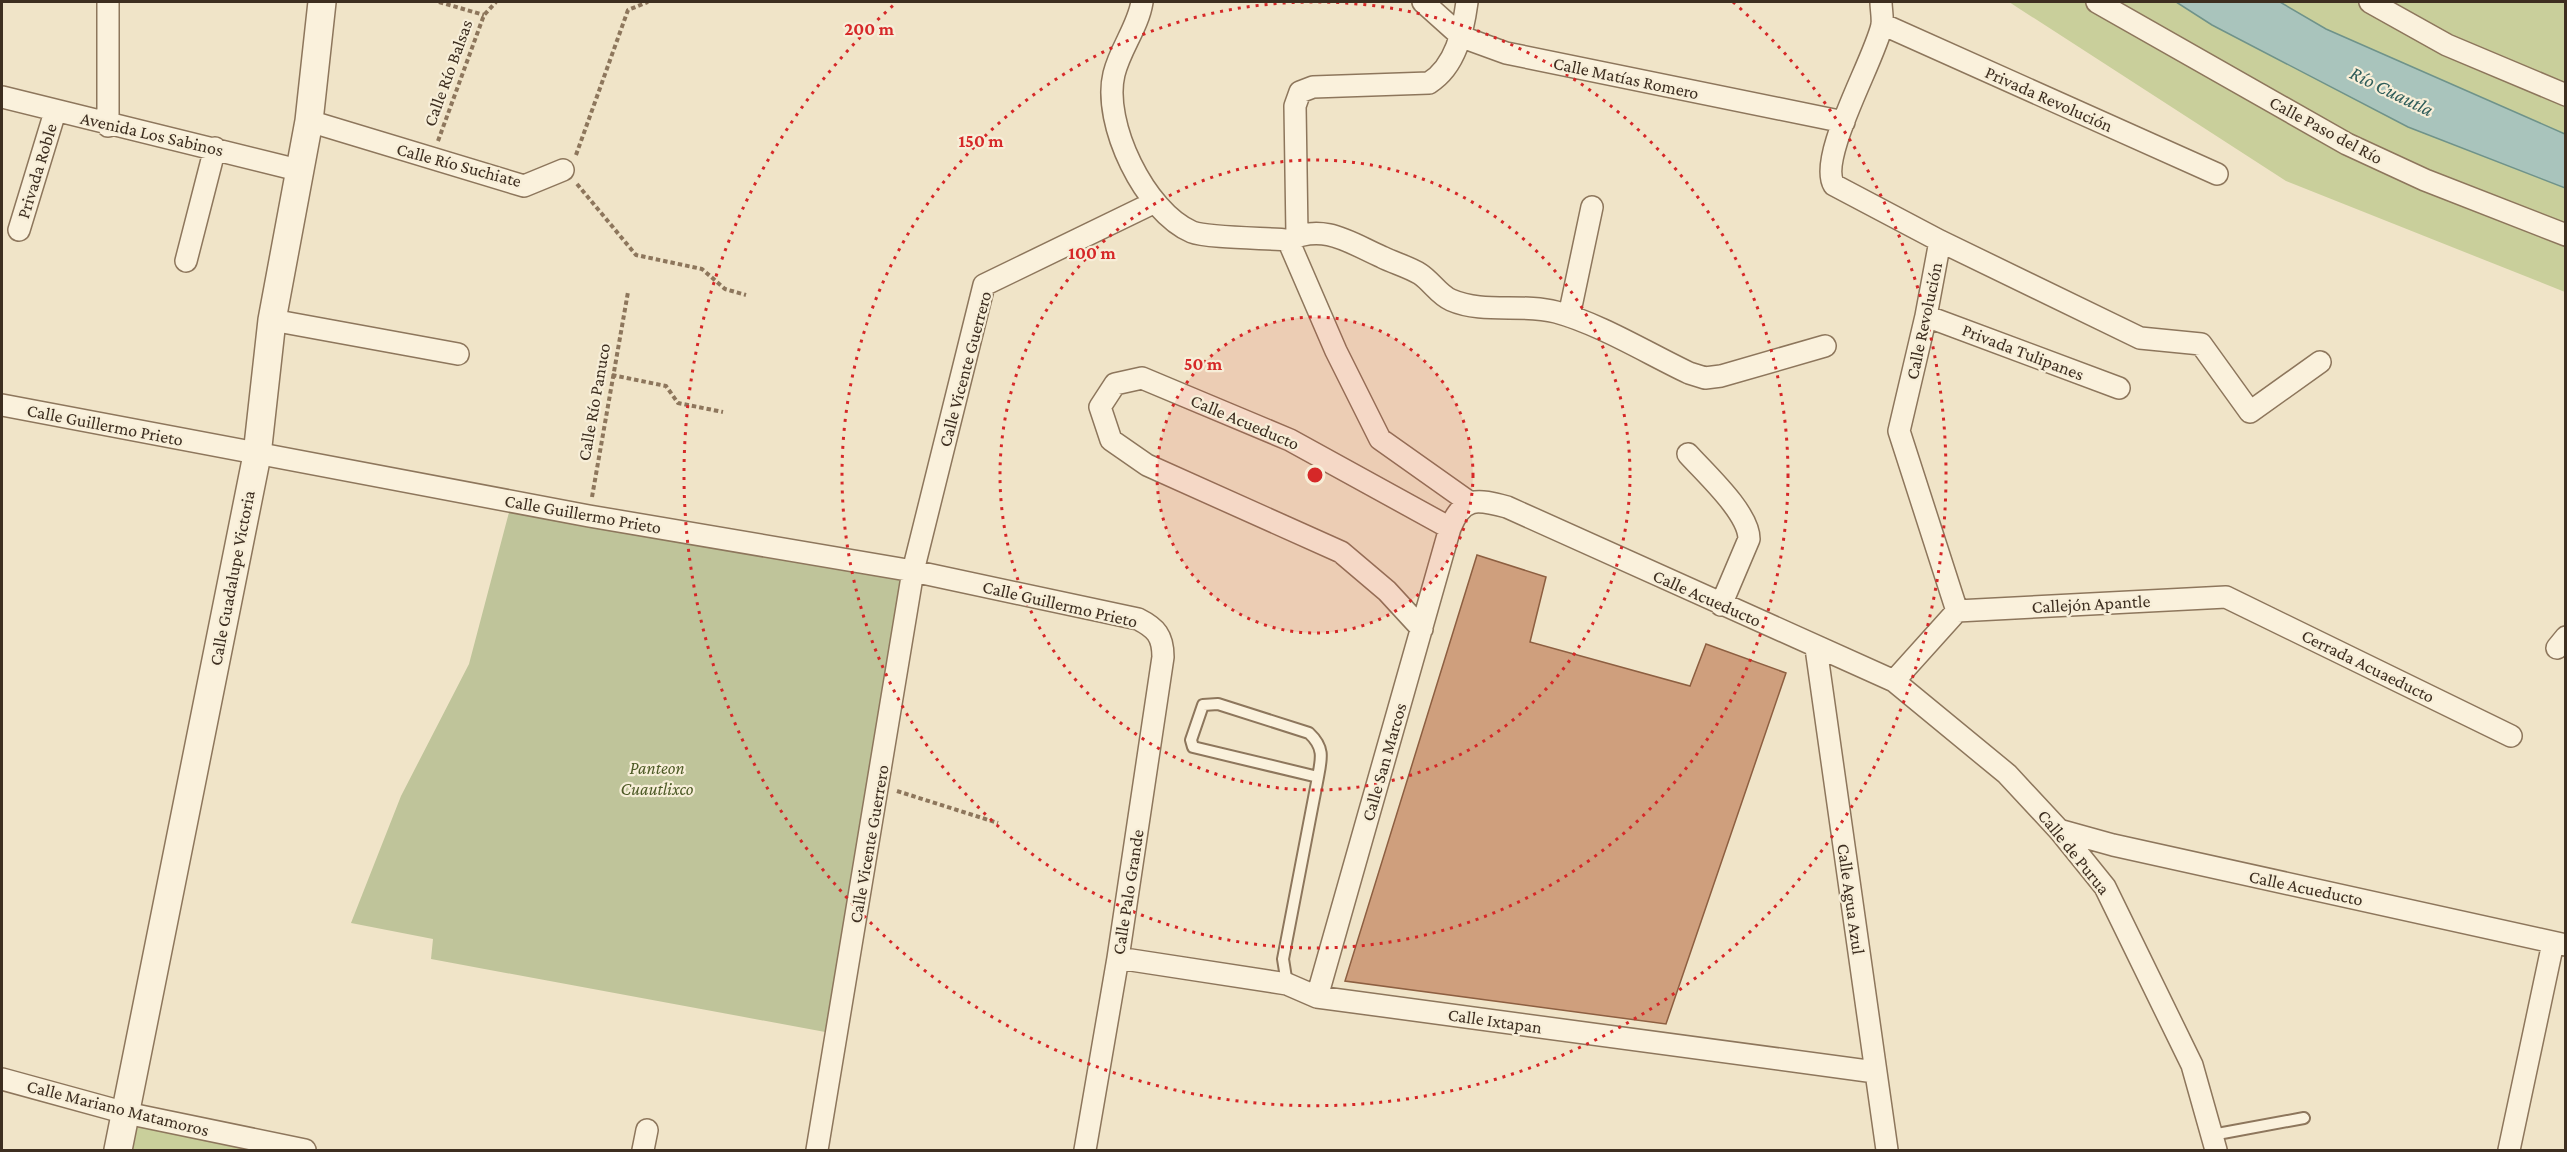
<svg xmlns="http://www.w3.org/2000/svg" width="2567" height="1152" font-family="'Crimson Pro',serif">
<style>
.green{fill:#c9cf9b}
.cemetery{fill:#bfc49a}
.water{fill:#a9c4bc;stroke:#6f938a;stroke-width:1.5}
.building{fill:#cf9f7d;stroke:#8d5f41;stroke-width:1.5}
.lines{fill:none;stroke-linecap:round;stroke-linejoin:round}
.service-casing{stroke:#8d765c;stroke-width:14}
.minor-casing{stroke:#8d765c;stroke-width:24}
.tertiary-casing{stroke:#8d765c;stroke-width:30}
.path{stroke:#8d765c;stroke-width:4;stroke-dasharray:4.5 3;stroke-linecap:butt}
.service{stroke:#faf1dc;stroke-width:10}
.minor{stroke:#faf1dc;stroke-width:21}
.tertiary{stroke:#faf1dc;stroke-width:27}
.ring{fill:none;stroke:#d62828;stroke-width:3;stroke-dasharray:3 6}
.labels{text-anchor:middle;dominant-baseline:central;stroke-width:4.5;stroke-linejoin:round;paint-order:stroke}
.street-label{font-size:18px;fill:#3d2e20;stroke:#f7eed8}
.park-label{font-size:18px;font-style:italic;fill:#4d5a26;stroke:#f7eed8}
.water-label{font-size:20px;font-style:italic;fill:#2f5d5a;stroke:#f7eed8}
.centre{fill:#d62828;stroke:#f7eed8;stroke-width:3}
.ring-label{font-size:18px;text-anchor:middle;font-weight:bold;fill:#d62828;stroke:#f7eed8;stroke-width:4.5;stroke-linejoin:round;paint-order:stroke}
</style>
<rect width="100%" height="100%" fill="#f0e4c8"/>
<path class="green" d="M 2009,2 L 2565,2 L 2565,292 L 2286,181 Z
M 126,1113 L 305,1150 L 118,1150 Z"/>
<path class="cemetery" d="M 512,501 L 913,571 L 836,1034 L 431,959 L 433,939 L 351,923 L 401,796 L 469,664 Z"/>
<path class="water" d="M 2176,2 L 2280,2 L 2326,29 L 2565,134 L 2565,188 L 2408,127 L 2212,25 Z"/>
<path class="building" d="M 1477,555 L 1546,577 L 1530,642 L 1690,686 L 1706,644 L 1786,673 L 1666,1024 L 1345,981 Z"/>
<g class="lines">
<g class="service-casing">
<path id="service" d="M 1287,984 L 1283,959 L 1318,777 C 1322,757 1324,747 1309,733 L 1218,704 L 1203,705 L 1191,740 L 1193,747 L 1318,777
M 2212,1135 L 2304,1118"/>
</g>
<g class="minor-casing">
<path id="minor" d="M 108,2 L 108,126
M 1142,2 C 1138,27 1120,49 1114,74 C 1102,123 1145,212 1192,232 C 1207,238 1268,238 1288,240 C 1325,223 1350,243 1382,257 C 1394,263 1409,267 1420,274 C 1431,281 1439,295 1451,300 C 1483,314 1522,303 1556,312 C 1600,324 1647,353 1689,373 L 1705,378 L 1721,376 L 1825,346
M 1423,2 L 1462,37 L 1506,53 L 1844,122
M 1881,2 C 1881,9 1883,18 1882,25 C 1875,59 1817,158 1834,185 L 1940,241 L 2140,338 L 2201,344 L 2250,412 L 2320,362
M 2097,2 L 2347,144 L 2425,180 L 2566,235
M 2370,2 L 2447,45 L 2566,95
M 1882,24 L 2217,174
M 2,97 L 302,171
M 309,121 L 524,186 L 563,170
M 19,230 L 55,112
M 1297,235 L 1295,106 L 1300,92 L 1313,87 L 1429,83 C 1456,66 1463,31 1467,2
M 1288,240 L 1336,351 L 1380,439 L 1469,502
M 1940,241 L 1926,316 L 1899,431 L 1957,611
M 186,261 L 215,148
M 1569,316 L 1592,207
M 1926,316 L 2119,388
M 272,320 L 458,354
M 2,405 L 589,516 L 913,571 L 1138,619 C 1156,628 1163,636 1163,657 L 1118,958 L 1085,1150
M 1688,454 C 1706,474 1749,513 1749,539 L 1721,605
M 1957,611 L 2226,597 L 2511,736
M 1422,629 L 1387,591 L 1341,552 L 1147,465 L 1111,440 L 1100,407 L 1115,384 L 1142,378 L 1290,440 L 1450,528
M 1816,648 L 1887,1150
M 2557,648 L 2566,637
M 1894,681 L 1957,611
M 2059,830 L 2113,845 L 2566,945
M 1118,958 L 1287,984 L 1317,997 L 1875,1072
M 1317,997 L 1450,528 C 1463,496 1477,499 1507,507 L 1894,681 L 2007,774 L 2059,830 L 2105,887 L 2192,1065 L 2216,1150
M 2,1079 L 126,1113 L 305,1150
M 643,1150 L 647,1130
M 817,1150 L 913,571 L 984,285 L 1153,203
M 2509,1150 L 2553,943"/>
</g>
<g class="tertiary-casing">
<path id="tertiary" d="M 118,1150 L 257,455 L 272,320 L 309,121 L 322,2"/>
</g>
<path class="path" d="M 439,2 L 484,15
M 438,141 L 484,15 L 496,2
M 576,155 L 628,10 L 648,2
M 577,184 L 636,255 L 702,269 L 725,289 L 746,295
M 612,375 L 666,386 L 678,403 L 723,412
M 592,497 L 628,292
M 897,791 L 998,823"/>
<use href="#service" class="service"/>
<use href="#minor" class="minor"/>
<use href="#tertiary" class="tertiary"/>
</g>
<circle cx="1315" cy="475" r="158" fill="#d62828" fill-opacity=".12"/>
<g class="ring">
<circle cx="1315" cy="475" r="158"/>
<circle cx="1315" cy="475" r="315"/>
<circle cx="1315" cy="475" r="473"/>
<path d="M1733 2A631 631 0 1 1 897 2"/>
</g>
<g class="labels">
<g class="street-label">
<text transform="translate(448 73) rotate(-70)">Calle Río Balsas</text>
<text transform="translate(1626 78) rotate(12)">Calle Matías Romero</text>
<text transform="translate(2049 99) rotate(24)">Privada Revolución</text>
<text transform="translate(2326 130) rotate(28)">Calle Paso del Río</text>
<text transform="translate(152 134) rotate(13)">Avenida Los Sabinos</text>
<text transform="translate(459 165) rotate(15)">Calle Río Suchiate</text>
<text transform="translate(37 171) rotate(-73)">Privada Roble</text>
<text transform="translate(1924 321) rotate(-78)">Calle Revolución</text>
<text transform="translate(2023 352) rotate(21)">Privada Tulipanes</text>
<text transform="translate(965 369) rotate(-75)">Calle Vicente Guerrero</text>
<text transform="translate(594 402) rotate(-80)">Calle Río Panuco</text>
<text transform="translate(1245 422) rotate(23)">Calle Acueducto</text>
<text transform="translate(105 425) rotate(11)">Calle Guillermo Prieto</text>
<text transform="translate(583 514) rotate(10)">Calle Guillermo Prieto</text>
<text transform="translate(232 578) rotate(-79)">Calle Guadalupe Victoria</text>
<text transform="translate(1707 598) rotate(24)">Calle Acueducto</text>
<text transform="translate(1060 604) rotate(13)">Calle Guillermo Prieto</text>
<text transform="translate(2091 604) rotate(-3)">Callejón Apantle</text>
<text transform="translate(2368 666) rotate(26)">Cerrada Acuaeducto</text>
<text transform="translate(1384 762) rotate(-74)">Calle San Marcos</text>
<text transform="translate(869 844) rotate(-80)">Calle Vicente Guerrero</text>
<text transform="translate(2074 852) rotate(51)">Calle de Purua</text>
<text transform="translate(2306 888) rotate(12)">Calle Acueducto</text>
<text transform="translate(1128 892) rotate(-81)">Calle Palo Grande</text>
<text transform="translate(1851 899) rotate(82)">Calle Agua Azul</text>
<text transform="translate(1495 1021) rotate(8)">Calle Ixtapan</text>
<text transform="translate(118 1108) rotate(14)">Calle Mariano Matamoros</text>
</g>
<g class="park-label">
<text x="657" y="768">Panteon<tspan x="657" dy="21">Cuautlixco</tspan></text>
</g>
<g class="water-label">
<text transform="translate(2392 91) rotate(26)">Río Cuautla</text>
</g>
</g>
<circle cx="1315" cy="475" r="9" class="centre"/>
<g class="ring-label">
<text x="869" y="35">200 m</text>
<text x="981" y="147">150 m</text>
<text x="1092" y="259">100 m</text>
<text x="1203" y="370">50 m</text>
</g>
<rect width="2567" height="1152" fill="none" stroke="#3d2e20" stroke-width="6"/>
</svg>
